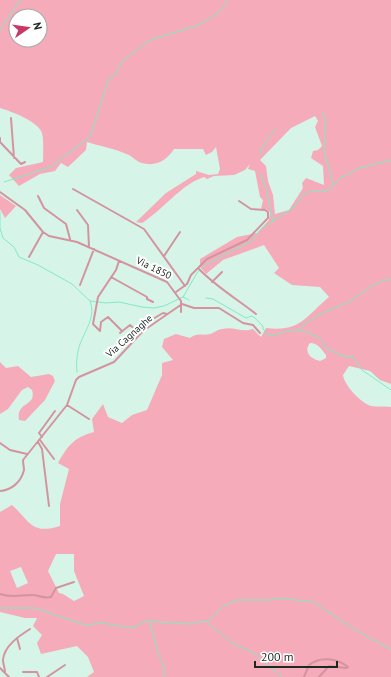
<svg xmlns="http://www.w3.org/2000/svg" width="391" height="677" font-family="'PT Sans',sans-serif">
<style>
.green{fill:#f5abb9;fill-rule:evenodd}
.lines{fill:none;stroke-linecap:round;stroke-linejoin:round}
.stream{stroke:#82eac4;stroke-width:1}
.minor{stroke:#d394a0;stroke-width:2}
.labels{text-anchor:middle;dominant-baseline:central;stroke-width:4;stroke-linejoin:round;paint-order:stroke}
.street-label{font-size:10px;fill:#1d2823;stroke:#fff}
</style>
<rect width="100%" height="100%" fill="#d6f5e8"/>
<path class="green" d="M 0,0 L 391,0 L 391,384 L 380,380 L 370,371 L 349,366 L 343,375 C 344,385 361,403 371,406 C 377,407 385,406 391,407 L 391,677 L 87,677 L 94,672 L 88,657 L 77,646 L 41,654 L 37,643 L 42,635 L 33,626 L 37,618 L 25,618 L 0,612 L 0,512 L 12,505 C 30,521 31,535 60,526 L 60,504 L 69,469 L 58,463 C 68,445 75,437 94,432 L 92,419 L 103,404 L 108,417 L 122,423 L 132,415 L 147,410 L 162,375 L 162,363 L 173,360 L 162,347 L 164,339 L 176,334 L 190,338 C 197,332 202,336 210,334 C 214,333 218,329 222,329 C 234,326 241,333 253,329 L 261,337 L 266,328 C 301,332 305,317 329,297 L 320,287 L 292,285 L 274,273 L 279,268 L 264,245 L 223,260 L 206,274 L 200,267 L 200,259 L 237,237 L 257,233 L 269,220 L 270,212 L 266,209 L 261,209 L 263,200 L 260,197 L 255,171 L 248,169 L 250,164 L 245,170 L 234,175 L 214,176 L 207,179 L 204,177 C 180,185 163,210 142,223 L 136,222 L 166,193 L 196,174 L 196,171 L 209,175 L 218,174 L 220,169 L 216,147 L 212,152 L 206,155 L 203,149 L 174,149 C 167,160 156,167 142,163 C 137,162 133,157 129,155 C 116,149 100,146 87,142 L 86,150 L 68,167 L 61,163 L 55,171 L 40,174 L 19,186 L 9,175 L 16,168 L 43,162 C 43,153 44,142 42,133 C 39,122 11,111 0,108 ZM 16,16 L 40,16 L 40,40 L 16,40 ZM 315,116 L 318,121 L 315,127 L 322,146 L 318,150 L 313,151 L 311,158 L 323,166 L 324,185 L 306,178 L 302,183 L 303,188 L 289,210 L 275,214 L 273,195 L 268,181 L 266,166 L 260,160 L 291,128 ZM 310,343 C 318,343 321,349 326,355 L 326,358 L 320,361 C 311,359 303,352 310,343 ZM 56,554 L 74,554 L 74,571 L 84,596 L 74,601 L 63,594 L 59,593 L 48,571 ZM 21,567 L 28,583 L 17,588 L 10,571 Z
M 0,195 L 16,206 L 5,218 L 0,209 Z
M 0,362 L 6,368 L 18,366 L 31,377 L 49,374 L 53,376 L 55,381 L 45,400 L 25,421 L 19,420 C 16,401 37,407 32,390 L 28,387 L 22,390 L 8,409 L 0,414 Z"/>
<g class="lines">
<path class="stream" d="M 0,30 L 20,0
M 323,112 L 325,120 L 324,151 L 333,184
M 260,155 C 261,146 270,137 275,129
M 261,175 L 266,188 L 273,221
M 4,182 L 50,167 L 90,137 L 109,78 L 115,75 L 122,61 L 150,40 L 199,25 L 219,12 L 228,0
M 0,212 L 0,228 L 3,238 L 14,247 L 19,257 L 38,265 L 72,284 L 90,301 L 106,303 L 119,302 L 142,307 L 154,308 L 164,306 L 183,297 L 189,300
M 183,297 L 197,273 L 205,265 L 253,240 L 260,230 L 294,207 L 303,195 L 310,191 L 325,191 L 330,189 L 339,179 L 359,168 L 391,160
M 206,298 L 213,299 L 246,318 L 252,316 C 256,318 259,323 263,326 L 263,329 L 268,335 C 277,336 284,331 293,330 C 304,330 323,336 326,348 L 343,356 L 353,357 L 362,370 L 391,390
M 299,330 C 317,312 329,312 350,301 C 366,292 371,282 391,279
M 77,372 C 76,362 77,353 80,344 C 86,329 96,316 90,301
M 0,608 L 35,608 L 85,625 L 102,623 L 132,628 L 146,621 L 189,624 L 204,621 L 207,622 L 223,606 L 237,600 L 268,600 L 279,598 L 313,602 L 365,636 L 391,649
M 150,622 L 158,654 L 164,666 L 164,677
M 208,623 L 232,643 L 254,653 L 282,677"/>
<path class="minor" d="M 11,118 L 14,158
M 0,138 L 0,142
M 0,142 L 21,164 L 25,162
M 73,189 L 144,229 L 185,286
M 0,192 L 25,210 L 43,232 L 49,236 L 77,242 L 167,282 L 181,301 L 181,312
M 38,196 L 44,208 L 66,224 L 70,239
M 77,210 L 88,225 L 89,247
M 164,256 L 180,232
M 29,257 L 43,232
M 119,261 L 116,270 L 98,297 L 93,324 L 100,331 L 101,322 L 108,317 L 122,331
M 198,268 C 215,286 237,299 256,314
M 111,277 L 147,297 L 147,299 L 153,302
M 212,282 L 222,272
M 80,285 L 94,249
M 176,292 L 187,284 L 191,275 L 207,259 L 247,240 L 268,218 L 268,212 L 265,210 L 251,209 L 239,201
M 182,304 L 194,308 L 219,308 L 243,323 L 253,325 L 260,333
M 120,333 L 130,325 L 137,331
M 123,340 L 128,339 L 146,323 L 163,313 L 167,314
M 67,405 L 89,419
M 42,437 L 39,433 L 55,411
M 40,440 L 54,459
M 38,442 L 42,449 L 49,506
M 0,443 L 10,450 L 27,454
M 0,491 C 12,490 21,482 24,470 C 24,467 23,464 23,460 L 67,405 L 76,380 L 79,377 L 114,362 L 143,331 L 182,304
M 0,594 C 11,598 21,595 32,595 C 39,595 43,599 51,597 L 56,588 L 74,582
M 17,638 L 20,649
M 0,668 L 9,677
M 5,672 C 5,668 3,664 3,660 C 4,646 19,636 30,629
M 23,672 L 37,672 L 39,677
M 47,677 L 65,665
M 304,677 L 309,665 C 320,656 337,658 348,667 L 346,668 L 329,666 L 319,677"/>
</g>
<g class="labels">
<g class="street-label">
<text transform="translate(154 268) rotate(26)">Via 1850</text>
<text transform="translate(129 336) rotate(-42)">Via Cagnaghe</text>
</g>
</g>
<g transform="translate(28 28) rotate(77)"><circle r="19" fill="#ffffff" stroke="#a5a9a7"/>
<path d="M0-3L7 15L0 10L-7 15Z" fill="#c73964"/>
<text y="-6" font-size="11" font-weight="bold" text-anchor="middle" fill="#1d2823">N</text>
</g>
<path d="M255 661v6h82v-6" fill="none" stroke="#1d2823" stroke-width="2"/>
<text x="261" y="661" font-size="12" fill="#1d2823" stroke="#ffffff" stroke-width="3" paint-order="stroke">200 m</text>
</svg>
